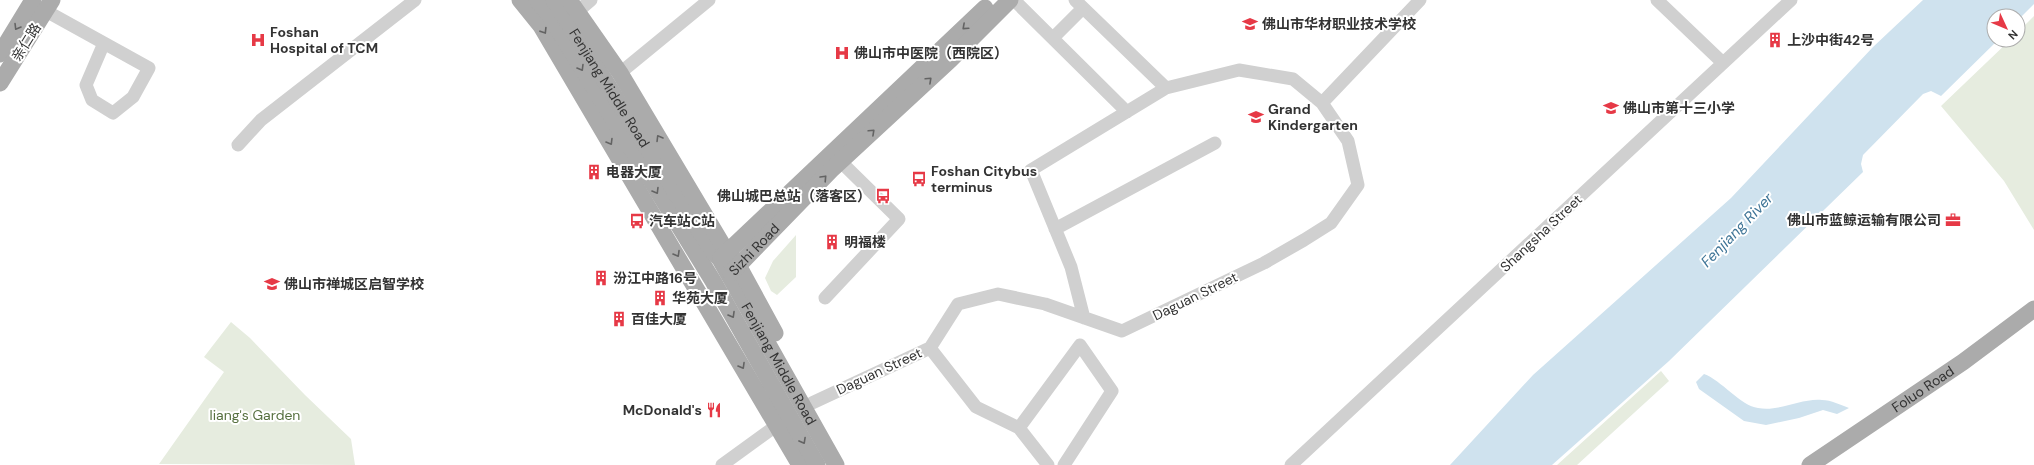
<svg xmlns="http://www.w3.org/2000/svg" width="2034" height="465" font-family="'DM Sans','Noto Sans SC',sans-serif">
<style>
.green{fill:#e6ecdf}
.water{fill:#cfe2ee}
.lines{fill:none;stroke-linecap:round;stroke-linejoin:round}
.minor{stroke:#d0d0d0;stroke-width:13}
.major{stroke:#ababab;stroke-width:17}
.oneway{stroke:#636363}
.labels{text-anchor:middle;dominant-baseline:central;stroke-width:4;stroke-linejoin:round;paint-order:stroke}
.poi-label{font-size:14px;font-weight:bold;fill:#333;stroke:#fff;text-anchor:start}
.street-label{font-size:14px;fill:#333;stroke:#fff}
.park-label{font-size:14px;fill:#56703f;stroke:#fff}
.water-label{font-size:15px;font-style:italic;fill:#3f7597;stroke:#fff}
</style>
<rect width="100%" height="100%" fill="#fff"/>
<path class="green" d="M 2034,16 L 2034,230 L 2004,181 L 1941,106 L 2010,40 L 2018,40 L 2018,32 Z
M 796,235 L 796,277 L 777,295 L 771,291 L 765,278 L 773,261 Z
M 231,322 L 250,338 L 305,395 L 351,439 L 355,465 L 159,464 L 224,372 L 204,357 Z
M 1661,371 L 1669,381 L 1577,465 L 1557,465 Z"/>
<path class="water" d="M 1923,0 L 2034,0 L 2034,4 L 2018,20 L 2018,16 L 1994,16 L 1994,40 L 1998,40 L 1941,96 L 1931,91 L 1923,94 L 1863,155 L 1861,164 L 1863,172 L 1669,361 L 1552,465 L 1450,465 L 1533,375 L 1731,198 L 1873,47 Z
M 1704,374 C 1721,380 1741,406 1758,408 C 1780,412 1801,398 1822,400 C 1831,400 1841,405 1849,408 L 1837,414 L 1823,410 L 1799,418 L 1766,425 L 1744,421 L 1699,389 L 1696,382 Z"/>
<g class="lines">
<path class="minor" d="M 1014,0 L 1127,112
M 1075,0 L 1166,88
M 1657,0 L 1723,63
M 46,11 L 149,68 L 133,97 L 113,113 L 92,100 L 86,85 L 104,43
M 577,12 L 591,0
M 1053,38 L 1083,8
M 620,73 L 709,0
M 238,145 L 261,120 L 415,0
M 1055,229 L 1215,143
M 825,298 L 899,219 L 840,161
M 1084,318 L 1071,267 L 1031,170 L 1166,88 L 1239,70 L 1293,79 L 1322,103
M 930,348 L 976,407 L 1019,428
M 812,403 L 930,348 L 958,304 L 998,294 L 1045,304 L 1122,331 L 1264,263 L 1304,240 L 1331,223 L 1358,185 L 1348,141 L 1322,103 L 1420,0
M 722,465 L 784,420
M 1048,465 L 1019,428 L 1080,345 L 1112,391 L 1064,465
M 1291,465 L 1791,0"/>
<g class="major">
<path d="M 520,0 L 541,26 L 800,465"/>
<path d="M 537,0 L 550,16 L 713,281 L 817,465"/>
<path id="s1" d="M 554,0 L 712,250 L 720,259 L 836,465"/>
<path d="M 569,0 L 620,73 L 722,244 L 739,267 L 775,333"/>
<path d="M 0,54 L 33,0"/>
<path d="M 0,83 L 52,0"/>
<path d="M 721,258 L 985,8"/>
<path id="s2" d="M 731,273 L 831,170 L 950,60 L 1010,0"/>
<path id="s3" d="M 1810,465 L 1963,362 L 2034,309"/>
</g>
</g>
<defs><path id="oneway-chevron" d="M-2-3.5L2.5 0L-2 3.5" fill="none" stroke-width="1.6" stroke-linecap="round" stroke-linejoin="round"/></defs>
<g class="oneway">
<use href="#oneway-chevron" transform="translate(17 27) rotate(121)"/>
<use href="#oneway-chevron" transform="translate(965 27) rotate(138)"/>
<use href="#oneway-chevron" transform="translate(544 31) rotate(58)"/>
<use href="#oneway-chevron" transform="translate(581 68) rotate(59)"/>
<use href="#oneway-chevron" transform="translate(929 80) rotate(-43)"/>
<use href="#oneway-chevron" transform="translate(872 132) rotate(-43)"/>
<use href="#oneway-chevron" transform="translate(659 138) rotate(-121)"/>
<use href="#oneway-chevron" transform="translate(610 142) rotate(59)"/>
<use href="#oneway-chevron" transform="translate(824 178) rotate(-47)"/>
<use href="#oneway-chevron" transform="translate(656 191) rotate(59)"/>
<use href="#oneway-chevron" transform="translate(677 254) rotate(60)"/>
<use href="#oneway-chevron" transform="translate(732 315) rotate(60)"/>
<use href="#oneway-chevron" transform="translate(742 366) rotate(60)"/>
<use href="#oneway-chevron" transform="translate(803 441) rotate(61)"/>
</g>
<defs>
<g id="school-bare" transform="scale(1.2)"><path d="M0-5L7-2L0 1L-7-2ZM-4 1L0 2.5L4 1V4Q0 6-4 4Z" fill="#e63946" stroke="#fff" stroke-width="2.5" paint-order="stroke"/></g>
<g id="hospital-bare" transform="scale(1.2)"><path d="M-5-5h3v3.5h4V-5h3V5h-3V1.5h-4V5h-3Z" fill="#e63946" stroke="#fff" stroke-width="2.5" paint-order="stroke"/></g>
<g id="building-bare" transform="scale(1.2)"><path d="M-4-6H4V6H1V3H-1V6H-4ZM-2.5-4.3h1.7v1.8h-1.7ZM.8-4.3h1.7v1.8H.8ZM-2.5-1h1.7V.8h-1.7ZM.8-1h1.7V.8H.8Z" fill="#e63946" stroke="#fff" stroke-width="2.5" paint-order="stroke"/></g>
<g id="bus-bare" transform="scale(1.2)"><path d="M-5-6H5V4H4V6H2V4H-2V6H-4V4H-5ZM-3.5-4V0h7V-4ZM-3.5 1.2v1.5H-2V1.2ZM2 1.2v1.5H3.5V1.2Z" fill="#e63946" stroke="#fff" stroke-width="2.5" paint-order="stroke"/></g>
<g id="office-bare" transform="scale(1.2)"><path d="M-6-3h4V-5.5h4V-3h4V5H-6ZM-1-4.5V-3h2v-1.5ZM-6 0V1H6V0Z" fill="#e63946" stroke="#fff" stroke-width="2.5" paint-order="stroke"/></g>
<g id="restaurant-bare" transform="scale(1.2)"><path d="M-5-6h1v4h1v-4h1v4h1v-4h1v5L-1.5 .5V6h-2V.5L-5-1ZM5-6V6H3V1.5H1.5Q1.5-4 5-6Z" fill="#e63946" stroke="#fff" stroke-width="2.5" paint-order="stroke"/></g>
</defs>
<g fill-rule="evenodd">
<use href="#school-bare" x="1250" y="24"/>
<use href="#hospital-bare" x="258" y="40"/>
<use href="#building-bare" x="1775" y="40"/>
<use href="#hospital-bare" x="842" y="53"/>
<use href="#school-bare" x="1611" y="108"/>
<use href="#school-bare" x="1256" y="117"/>
<use href="#building-bare" x="594" y="172"/>
<use href="#bus-bare" x="919" y="179"/>
<use href="#bus-bare" x="883" y="196"/>
<use href="#office-bare" x="1953" y="220"/>
<use href="#bus-bare" x="637" y="221"/>
<use href="#building-bare" x="832" y="242"/>
<use href="#building-bare" x="601" y="278"/>
<use href="#school-bare" x="272" y="284"/>
<use href="#building-bare" x="660" y="298"/>
<use href="#building-bare" x="619" y="319"/>
<use href="#restaurant-bare" x="714" y="410"/>
</g>
<g class="labels">
<g class="poi-label">
<text x="1262" y="24">佛山市华材职业技术学校</text>
<text x="270" y="32">Foshan<tspan x="270" dy="16">Hospital of TCM</tspan></text>
<text x="1787" y="40">上沙中街42号</text>
<text x="854" y="53">佛山市中医院（西院区）</text>
<text x="1623" y="108">佛山市第十三小学</text>
<text x="1268" y="109">Grand<tspan x="1268" dy="16">Kindergarten</tspan></text>
<text x="931" y="171">Foshan Citybus<tspan x="931" dy="16">terminus</tspan></text>
<text x="606" y="172">电器大厦</text>
<text x="871" y="196" text-anchor="end">佛山城巴总站（落客区）</text>
<text x="1941" y="220" text-anchor="end">佛山市蓝鲸运输有限公司</text>
<text x="649" y="221">汽车站C站</text>
<text x="844" y="242">明福楼</text>
<text x="613" y="278">汾江中路16号</text>
<text x="284" y="284">佛山市禅城区启智学校</text>
<text x="672" y="298">华苑大厦</text>
<text x="631" y="319">百佳大厦</text>
<text x="702" y="410" text-anchor="end">McDonald's</text>
</g>
<g class="street-label">
<text transform="translate(26 42) rotate(-58)">亲仁路</text>
<text stroke="none"><textPath href="#s1" startOffset="104">Fenjiang Middle Road</textPath></text>
<text transform="translate(1541 233) rotate(-43)">Shangsha Street</text>
<text stroke="none"><textPath href="#s2" startOffset="33">Sizhi Road</textPath></text>
<text transform="translate(1195 296) rotate(-26)">Daguan Street</text>
<text stroke="none"><textPath href="#s1" startOffset="428">Fenjiang Middle Road</textPath></text>
<text transform="translate(879 371) rotate(-25)">Daguan Street</text>
<text stroke="none"><textPath href="#s3" startOffset="136">Foluo Road</textPath></text>
</g>
<g class="park-label">
<text x="255" y="415">liang's Garden</text>
</g>
<g class="water-label">
<text transform="translate(1737 230) rotate(-46)">Fenjiang River</text>
</g>
</g>
<g transform="translate(2006 28) rotate(134)"><circle r="19" fill="#ffffff" stroke="#adadad"/>
<path d="M0-3L7 15L0 10L-7 15Z" fill="#e63946"/>
<text y="-6" font-size="11" font-weight="bold" text-anchor="middle" fill="#333333">N</text>
</g>
</svg>
